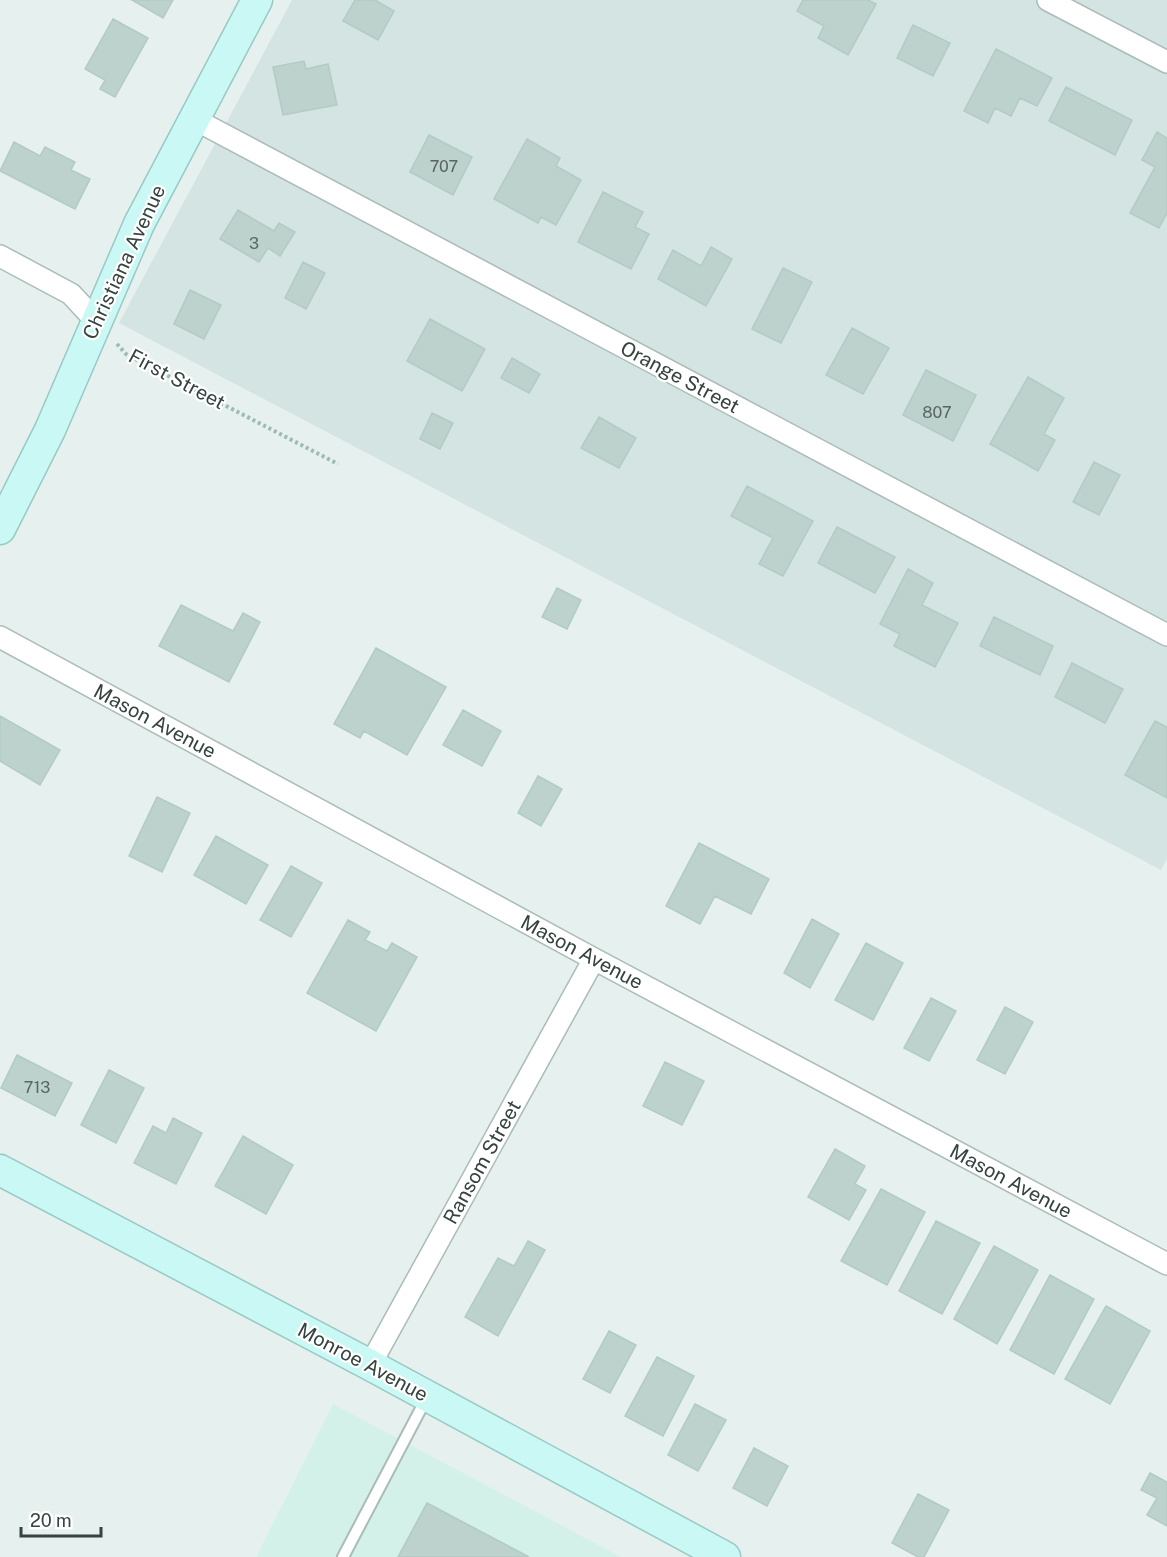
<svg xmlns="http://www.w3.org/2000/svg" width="1167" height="1557" font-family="'Public Sans',sans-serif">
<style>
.residential{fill:#d4e4e2}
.commercial{fill:#d3f1e9}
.building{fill:#bdd1cd;stroke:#b1cbc5;stroke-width:1.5}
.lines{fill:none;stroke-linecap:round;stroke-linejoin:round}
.lane-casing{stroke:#aabbb8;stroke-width:14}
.street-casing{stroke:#aabbb8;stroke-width:24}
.secondary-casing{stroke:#98c9c4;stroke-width:33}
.path{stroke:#9cbbb6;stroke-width:4;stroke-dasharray:3 3;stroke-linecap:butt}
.lane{stroke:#fff;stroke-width:10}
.street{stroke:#fff;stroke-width:21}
.secondary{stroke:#c9f8f5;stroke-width:30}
.labels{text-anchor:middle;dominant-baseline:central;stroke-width:4.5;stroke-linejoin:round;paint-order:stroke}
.number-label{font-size:16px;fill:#586663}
.street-label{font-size:20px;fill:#364340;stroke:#fff}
</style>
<rect width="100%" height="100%" fill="#e6f1ef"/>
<path class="residential" d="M 292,0 L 1167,0 L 1167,859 L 1161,870 L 119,323 Z"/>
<path class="commercial" d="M 333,1404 L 621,1557 L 256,1557 Z"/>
<path class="building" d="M 132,0 L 173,0 L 163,18 Z
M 355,0 L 375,0 L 394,11 L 378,40 L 343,21 Z
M 803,0 L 868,0 L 876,4 L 848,55 L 818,38 L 824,26 L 797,11 Z
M 113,19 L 148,38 L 115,97 L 100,89 L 105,80 L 85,69 Z
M 913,25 L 950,43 L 933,76 L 897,58 Z
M 996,49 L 1052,78 L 1037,106 L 1020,98 L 1011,116 L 995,108 L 988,123 L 964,111 Z
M 304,61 L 306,69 L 328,64 L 337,105 L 283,115 L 273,67 Z
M 1066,87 L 1132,120 L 1115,155 L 1049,121 Z
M 1157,132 L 1167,138 L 1167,213 L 1159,228 L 1130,213 L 1155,167 L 1142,160 Z
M 429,135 L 472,157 L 453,195 L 410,172 Z
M 527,139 L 560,158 L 556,166 L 581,180 L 556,225 L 541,217 L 538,223 L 494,199 Z
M 14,142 L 40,156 L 45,147 L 75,162 L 71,170 L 90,179 L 75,209 L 0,171 Z
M 603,192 L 643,212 L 635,227 L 649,234 L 631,269 L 578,242 Z
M 238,210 L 274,231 L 279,223 L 295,232 L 280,256 L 268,248 L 259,262 L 220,239 Z
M 711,247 L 732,259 L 706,306 L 658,279 L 673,250 L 701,266 Z
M 303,262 L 325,273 L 306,309 L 285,298 Z
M 783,268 L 812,282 L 781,343 L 752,329 Z
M 190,290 L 221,305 L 204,339 L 174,324 Z
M 430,319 L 485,349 L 462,391 L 407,361 Z
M 852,328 L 889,348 L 863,394 L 826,375 Z
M 512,358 L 540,374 L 529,393 L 501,378 Z
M 926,370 L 976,395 L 953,441 L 903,415 Z
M 1028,377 L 1064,398 L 1044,434 L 1055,440 L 1038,471 L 990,444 Z
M 432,413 L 453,423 L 440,449 L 420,439 Z
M 599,417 L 636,438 L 619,468 L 581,448 Z
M 1094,462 L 1120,475 L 1099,515 L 1073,502 Z
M 747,486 L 813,521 L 783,576 L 759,564 L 773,538 L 731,516 Z
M 837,527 L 895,557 L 875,593 L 818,563 Z
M 908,569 L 933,583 L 922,605 L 958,623 L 935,667 L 894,646 L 900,634 L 880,624 Z
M 557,588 L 581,600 L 567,629 L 542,617 Z
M 181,605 L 233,631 L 243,613 L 260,622 L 229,682 L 159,646 Z
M 994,617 L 1053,646 L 1040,675 L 980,646 Z
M 376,648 L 446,687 L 407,755 L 364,731 L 360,738 L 334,724 Z
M 1072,663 L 1123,689 L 1105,723 L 1055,697 Z
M 463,710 L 501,731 L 482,766 L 443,745 Z
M 0,716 L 60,750 L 40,785 L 0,761 Z
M 1155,721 L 1167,727 L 1167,798 L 1125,775 Z
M 538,776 L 562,789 L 541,826 L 518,813 Z
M 157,797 L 190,813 L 162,872 L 129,856 Z
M 216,836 L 268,865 L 246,904 L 194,875 Z
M 699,843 L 769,879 L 751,914 L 715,896 L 700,924 L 666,906 Z
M 291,866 L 322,883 L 291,937 L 260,920 Z
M 812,919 L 839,934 L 810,988 L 784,973 Z
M 348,920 L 370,932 L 365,940 L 387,951 L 392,943 L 417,957 L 376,1031 L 307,993 Z
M 866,943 L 903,963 L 873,1020 L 835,1000 Z
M 931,998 L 956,1011 L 929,1061 L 904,1048 Z
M 1005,1007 L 1033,1022 L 1005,1074 L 977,1060 Z
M 17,1055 L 72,1083 L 55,1116 L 1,1088 Z
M 665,1062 L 704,1081 L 682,1125 L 643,1106 Z
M 109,1070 L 144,1088 L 116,1143 L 81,1125 Z
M 173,1118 L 202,1133 L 176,1184 L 134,1163 L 153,1126 L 166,1133 Z
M 243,1136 L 293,1165 L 266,1214 L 215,1186 Z
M 835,1149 L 865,1166 L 855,1184 L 866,1190 L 849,1220 L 808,1197 Z
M 881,1189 L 925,1212 L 887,1285 L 841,1261 Z
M 936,1221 L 980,1243 L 942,1314 L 899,1291 Z
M 528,1241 L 545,1250 L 498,1336 L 465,1317 L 498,1258 L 514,1266 Z
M 994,1246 L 1038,1270 L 997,1344 L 954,1319 Z
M 1050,1275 L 1094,1299 L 1054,1374 L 1010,1350 Z
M 1106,1306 L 1150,1331 L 1110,1404 L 1065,1379 Z
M 609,1331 L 636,1345 L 610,1393 L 583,1379 Z
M 657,1357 L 694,1376 L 663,1436 L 625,1416 Z
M 695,1404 L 726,1420 L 698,1471 L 668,1455 Z
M 754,1448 L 788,1466 L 767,1506 L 733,1488 Z
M 1150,1473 L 1167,1482 L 1167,1526 L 1147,1515 L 1157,1498 L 1141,1490 Z
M 918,1494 L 949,1510 L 924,1557 L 918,1557 L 892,1543 Z
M 427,1503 L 529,1557 L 398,1557 Z"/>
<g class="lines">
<g class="lane-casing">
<path id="lane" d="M 343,1557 L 426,1399"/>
</g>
<g class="street-casing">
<path id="street" d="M 1048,0 L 1167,62
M 194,119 L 1167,635
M 0,256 L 71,294 L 96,321
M 0,637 L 594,959 L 1167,1264
M 370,1365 L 594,959"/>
</g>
<g class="secondary-casing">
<path id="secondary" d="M 0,529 L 50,430 L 139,224 L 257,0
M 0,1170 L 370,1365 L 725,1557"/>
</g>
<path class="path" d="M 117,344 L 126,354 L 338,464"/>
<use href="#lane" class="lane"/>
<use href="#street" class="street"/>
<use href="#secondary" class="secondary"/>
</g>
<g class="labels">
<g class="number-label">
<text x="444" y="166">707</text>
<text x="254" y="243">3</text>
<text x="937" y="412">807</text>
<text x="37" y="1087">713</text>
</g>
<g class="street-label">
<text transform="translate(124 262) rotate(-65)">Christiana Avenue</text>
<text transform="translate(680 377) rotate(28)">Orange Street</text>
<text transform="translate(177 379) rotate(28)">First Street</text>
<text transform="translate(155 721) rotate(28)">Mason Avenue</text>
<text transform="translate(582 952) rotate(28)">Mason Avenue</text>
<text transform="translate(482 1162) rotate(-61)">Ransom Street</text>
<text transform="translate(1011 1181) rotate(28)">Mason Avenue</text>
<text transform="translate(363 1362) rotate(28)">Monroe Avenue</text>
</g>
</g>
<path d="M21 1527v9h80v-9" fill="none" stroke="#364340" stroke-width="3"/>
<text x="30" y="1527" font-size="18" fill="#364340" stroke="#ffffff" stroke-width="4.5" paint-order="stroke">20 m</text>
</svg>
